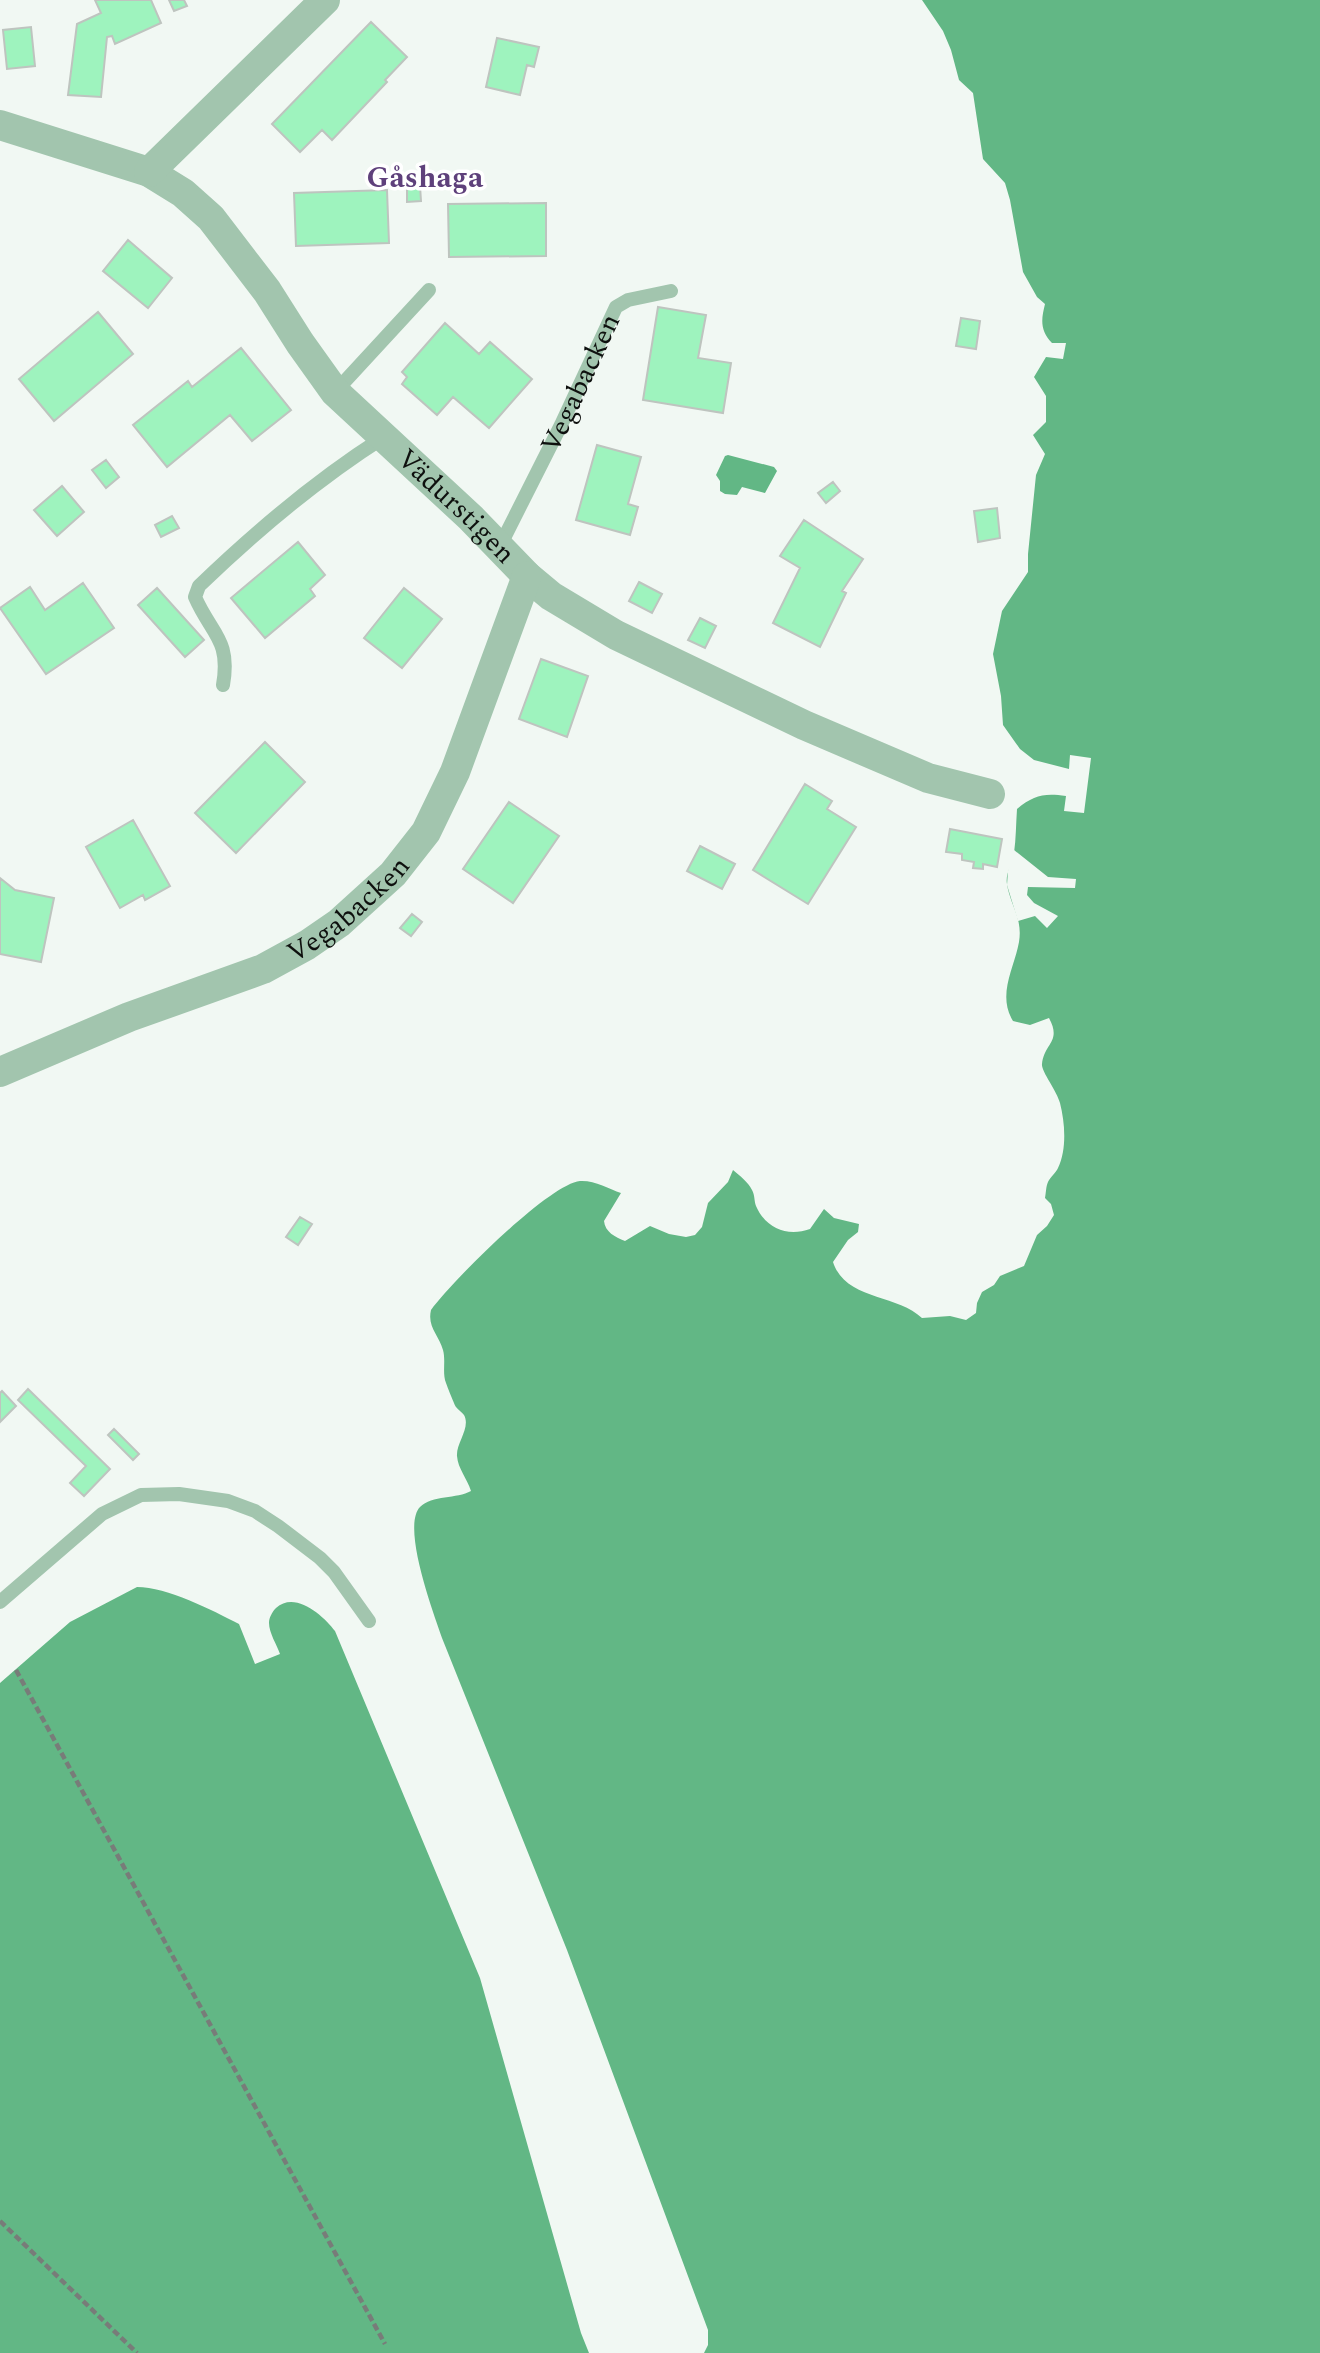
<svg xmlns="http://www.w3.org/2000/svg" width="1320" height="2353" font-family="Spectral,serif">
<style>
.water{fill:#62b785}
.pier{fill:#f1f8f3}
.building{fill:#9ef3be;stroke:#bec4bf;stroke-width:2}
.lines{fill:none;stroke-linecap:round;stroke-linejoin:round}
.path{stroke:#787c79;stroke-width:4.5;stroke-dasharray:7 3.5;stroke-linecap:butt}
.service{stroke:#a2c5ae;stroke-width:14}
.minor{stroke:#a2c5ae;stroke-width:30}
.labels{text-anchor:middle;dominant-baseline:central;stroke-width:7;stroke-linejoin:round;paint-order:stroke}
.street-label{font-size:28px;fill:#0e100e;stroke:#fff}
.neighbourhood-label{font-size:30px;font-weight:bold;fill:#5e407b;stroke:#fff}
</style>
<rect width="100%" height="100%" fill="#f1f8f3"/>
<path class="water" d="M 922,0 L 1320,0 L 1320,2353 L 704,2353 L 708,2345 L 708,2330 L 567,1950 L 442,1638 C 434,1614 401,1527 420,1507 C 432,1495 457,1499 471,1491 C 467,1478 458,1469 457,1456 C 456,1443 471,1428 464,1415 C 462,1412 458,1410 456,1407 C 455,1406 447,1386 446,1383 C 442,1373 446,1361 443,1350 C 439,1335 427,1327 431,1310 C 450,1283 549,1184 580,1181 C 594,1180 609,1189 621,1193 L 604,1221 C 605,1232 615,1237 625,1241 L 650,1226 L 669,1234 L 686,1237 L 695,1235 L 702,1227 L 708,1203 L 728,1182 L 733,1170 C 740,1176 748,1182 752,1190 C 755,1195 754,1201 756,1206 C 766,1229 788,1237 810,1229 L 824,1209 L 834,1218 L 859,1224 L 858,1232 L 848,1240 L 833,1262 C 845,1300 897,1294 922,1318 L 950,1316 L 966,1320 L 976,1313 L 977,1303 L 982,1292 L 994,1285 L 1000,1276 L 1024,1266 L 1037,1235 L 1047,1226 L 1054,1215 L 1051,1204 L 1045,1198 C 1046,1193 1046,1186 1048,1182 C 1050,1177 1056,1173 1058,1168 C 1067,1149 1065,1123 1060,1103 C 1057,1091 1041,1071 1042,1064 C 1044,1043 1062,1042 1049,1018 L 1030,1025 L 1013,1021 C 997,995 1014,969 1019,942 C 1023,918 1010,905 1007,884 C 1005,873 1013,864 1014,853 C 1016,839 1016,823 1017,809 C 1034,795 1044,793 1066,796 L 1064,811 L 1084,813 L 1091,758 L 1070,755 L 1069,769 L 1034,760 L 1020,749 L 1003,725 L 1001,696 L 993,654 L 1002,611 L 1028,572 L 1028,554 L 1036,475 L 1045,454 L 1033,435 L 1046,422 L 1046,396 L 1034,377 L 1046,357 L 1063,359 L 1066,343 L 1052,343 C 1040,330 1041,320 1045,304 L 1037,297 L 1023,272 L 1010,200 L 1005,183 L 983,159 L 973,93 L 959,80 L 951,50 L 943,31 Z
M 728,455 L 774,467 L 777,471 L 765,493 L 742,487 L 737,495 L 725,494 L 720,491 L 720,481 L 716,475 L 725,456 Z
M 137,1587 C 167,1587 212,1610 239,1624 L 255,1664 L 280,1654 C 277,1645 269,1633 269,1623 C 269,1618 272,1612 276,1608 C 295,1590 324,1616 335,1631 L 480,1978 L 581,2333 L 589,2353 L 0,2353 L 0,1683 L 70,1622 Z"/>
<path class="pier" d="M 1014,850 L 1048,877 L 1076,879 L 1075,888 L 1028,887 L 1027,895 L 1034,903 L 1058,916 L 1047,928 L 1035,916 L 1018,921 L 1007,885 L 1008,871 Z"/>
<path class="building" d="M 95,0 L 151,0 L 161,23 L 115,44 L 112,36 L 107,37 L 101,97 L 68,95 L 77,24 L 101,13 Z
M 169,0 L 184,0 L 187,6 L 174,11 Z
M 371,22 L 407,57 L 385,80 L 387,82 L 332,140 L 322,130 L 300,152 L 272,124 Z
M 31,27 L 35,66 L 7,69 L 3,30 Z
M 497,38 L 539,47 L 534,67 L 527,65 L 520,95 L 486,87 Z
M 407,186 L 420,186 L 421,201 L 407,202 Z
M 387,190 L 389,243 L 296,246 L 294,193 Z
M 546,203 L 546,256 L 449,257 L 448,204 Z
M 128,240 L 172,278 L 148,308 L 103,271 Z
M 658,307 L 706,315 L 698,358 L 731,363 L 723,413 L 643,400 Z
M 98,312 L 133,354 L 54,421 L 19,379 Z
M 961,318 L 980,321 L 976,349 L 956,346 Z
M 445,323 L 479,354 L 490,342 L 532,379 L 489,428 L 453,397 L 437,415 L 402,384 L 407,377 L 402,372 Z
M 241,348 L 291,410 L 252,441 L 230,415 L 167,467 L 133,425 L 188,381 L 192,387 Z
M 597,445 L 641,457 L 628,504 L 638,507 L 630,535 L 576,520 Z
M 106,460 L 119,477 L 106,488 L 92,470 Z
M 833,482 L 840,491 L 826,503 L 818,493 Z
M 62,486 L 84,512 L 57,536 L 34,510 Z
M 997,508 L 1000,538 L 978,542 L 974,511 Z
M 172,516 L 179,528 L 161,537 L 155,525 Z
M 804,520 L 863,559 L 842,591 L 846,593 L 820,647 L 773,623 L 800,568 L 780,556 Z
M 298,542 L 325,575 L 310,589 L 315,596 L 265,638 L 231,598 Z
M 639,582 L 662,594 L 652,613 L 629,601 Z
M 83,583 L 114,628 L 46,674 L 0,608 L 30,587 L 45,610 Z
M 157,588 L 204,640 L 185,657 L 138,605 Z
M 404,588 L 442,619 L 402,668 L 364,638 Z
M 700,618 L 716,626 L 705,648 L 688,640 Z
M 541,659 L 588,676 L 567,737 L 519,719 Z
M 265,742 L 305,782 L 236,853 L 195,813 Z
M 805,784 L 832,801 L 827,809 L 856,827 L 808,904 L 753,870 Z
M 509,802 L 559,836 L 513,903 L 463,869 Z
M 133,820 L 170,886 L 145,900 L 143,895 L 120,908 L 86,847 Z
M 950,829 L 1002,839 L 997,867 L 983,864 L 983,869 L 973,868 L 974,862 L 962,860 L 962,854 L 946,852 Z
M 700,846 L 735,864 L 722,889 L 687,871 Z
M 0,878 L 15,890 L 54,898 L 41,962 L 0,954 Z
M 412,914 L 422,922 L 411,936 L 400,928 Z
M 300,1217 L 312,1224 L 298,1245 L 286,1237 Z
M 28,1389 L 110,1469 L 84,1496 L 70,1483 L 86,1466 L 18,1400 Z
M 2,1391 L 16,1406 L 0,1422 L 0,1393 Z
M 114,1429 L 139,1454 L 133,1460 L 108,1435 Z"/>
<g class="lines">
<path class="path" d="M 16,1670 L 385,2344
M 0,2221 L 137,2353"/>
<g class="service">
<path d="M 335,392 L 429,290"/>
<path id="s1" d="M 499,548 L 561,425 L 616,307 L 628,300 L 671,291"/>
<path d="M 223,685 C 231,639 211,634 195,597 L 199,586 C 256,531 318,479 384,437"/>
<path d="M 0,1602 L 102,1514 L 141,1495 L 179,1494 L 228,1501 L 255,1511 L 278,1526 L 320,1558 L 334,1572 L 369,1621"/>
</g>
<g class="minor">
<path id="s2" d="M 0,125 L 149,172 L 183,193 L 211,218 L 267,291 L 300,343 L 335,392 L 471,518 L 527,576 L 551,596 L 616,635 L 804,725 L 928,778 L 990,794"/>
<path d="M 149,172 L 325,0"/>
<path id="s3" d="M 0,1072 L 129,1017 L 263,969 L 307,945 L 339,923 L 393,874 L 426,832 L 455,772 L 527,576"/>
</g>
</g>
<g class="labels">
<g class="street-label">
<text stroke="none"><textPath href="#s1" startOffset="184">Vegabacken</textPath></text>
<text stroke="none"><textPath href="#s2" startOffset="614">Vädurstigen</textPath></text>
<text stroke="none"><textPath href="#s3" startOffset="387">Vegabacken</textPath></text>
</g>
<g class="neighbourhood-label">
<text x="425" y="178">Gåshaga</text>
</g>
</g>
</svg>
